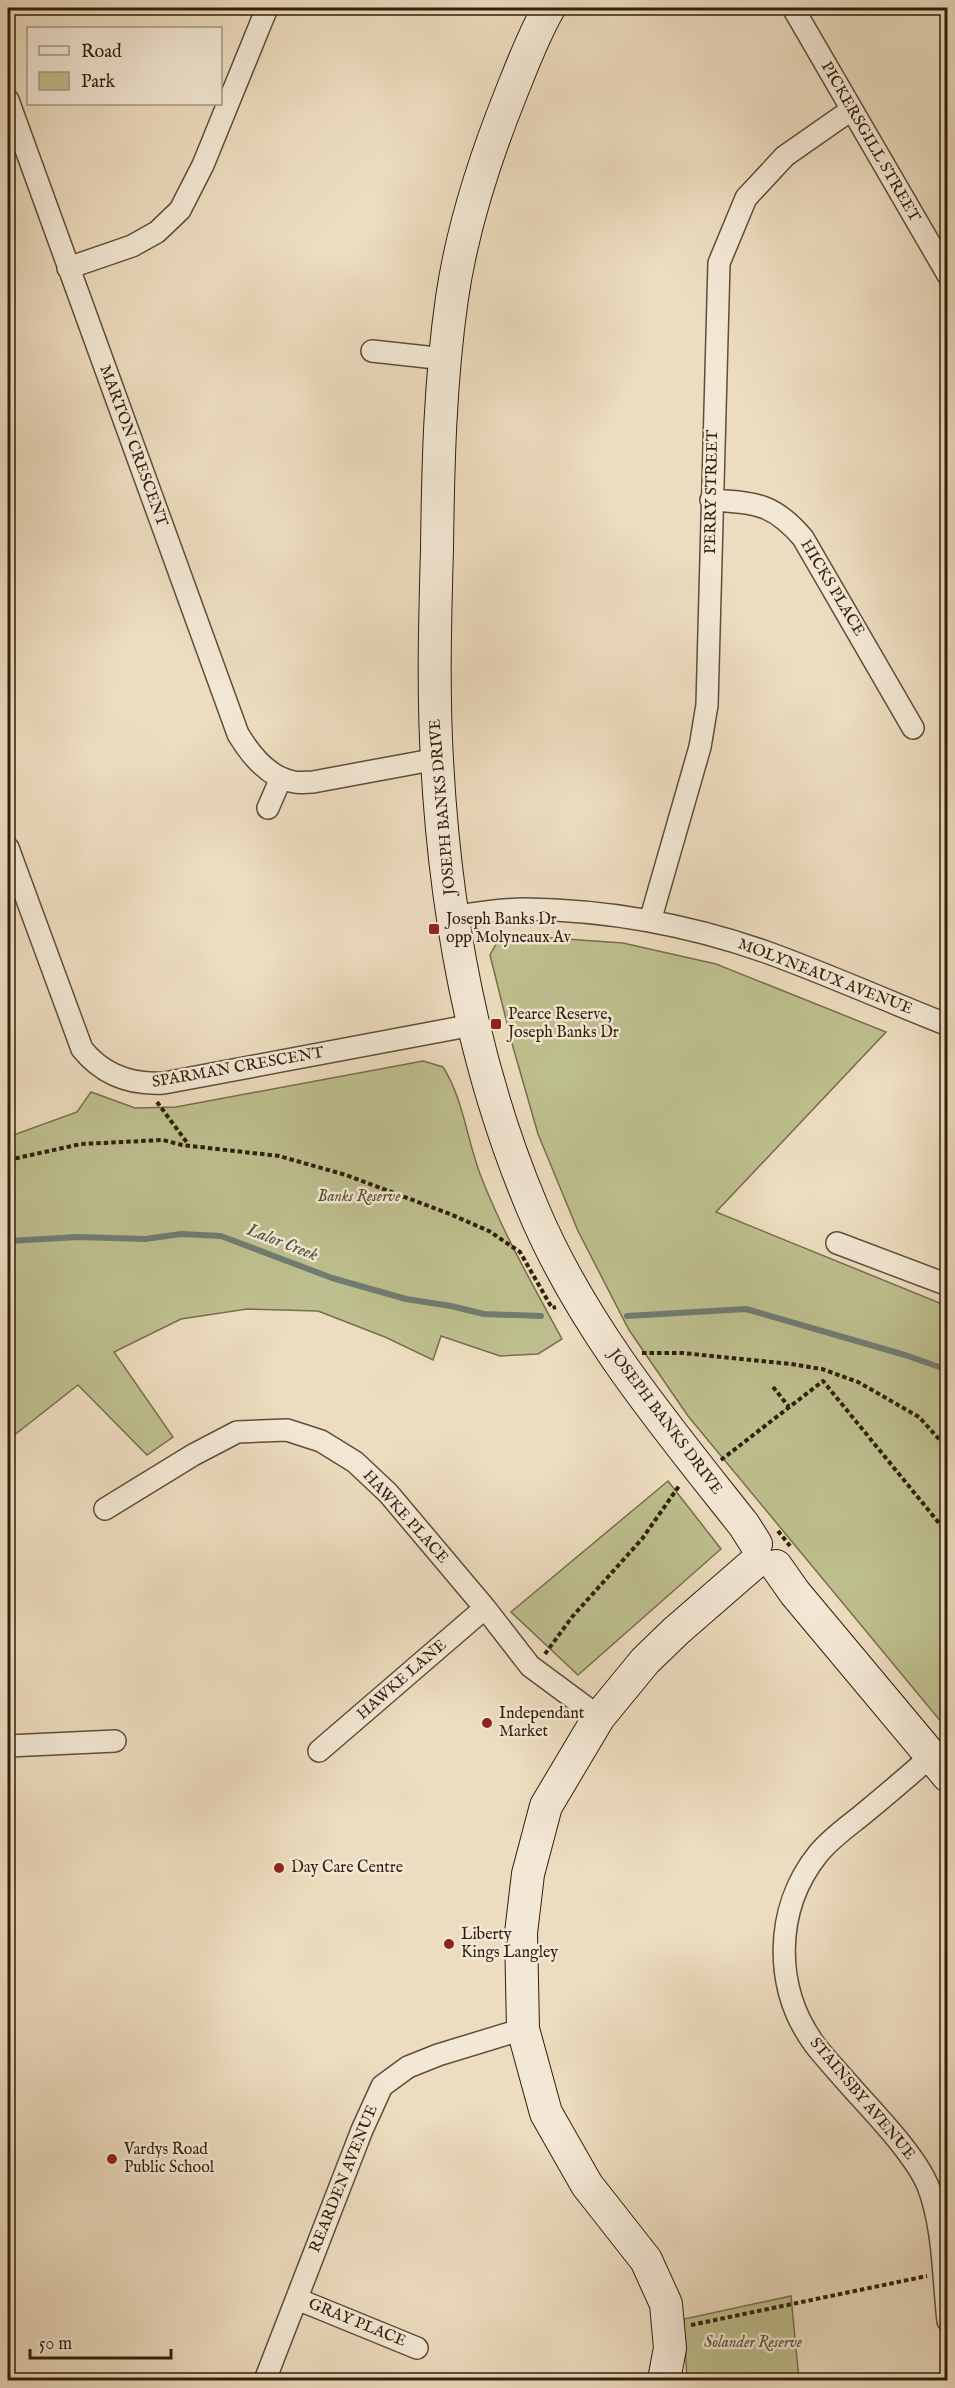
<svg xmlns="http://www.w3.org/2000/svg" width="955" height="2388" font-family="'IM FELL English',serif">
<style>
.green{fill:#bebf8e;stroke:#776e4c;stroke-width:1.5}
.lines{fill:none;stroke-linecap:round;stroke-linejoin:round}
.stream{stroke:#707c72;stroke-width:6}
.street-casing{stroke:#5f4e38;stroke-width:24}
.secondary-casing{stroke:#301e0b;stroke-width:34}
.path{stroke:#301e0b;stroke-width:4;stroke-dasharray:4.5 3;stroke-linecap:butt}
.street{stroke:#f3e8d5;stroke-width:21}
.secondary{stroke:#f3e8d5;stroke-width:32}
.poi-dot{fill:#8f2418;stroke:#f3e8d5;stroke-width:2}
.labels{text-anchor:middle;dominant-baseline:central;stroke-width:5;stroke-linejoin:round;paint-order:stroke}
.street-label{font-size:16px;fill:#301e0b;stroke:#f3e8d5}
.poi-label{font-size:16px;fill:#301e0b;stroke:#f3e8d5;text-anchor:start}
.park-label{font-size:16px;font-style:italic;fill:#5b4e32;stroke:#f3e8d5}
.water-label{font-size:18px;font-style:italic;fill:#504d3e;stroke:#f3e8d5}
</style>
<rect width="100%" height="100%" fill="#eddcbf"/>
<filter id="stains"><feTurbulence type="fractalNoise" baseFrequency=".00333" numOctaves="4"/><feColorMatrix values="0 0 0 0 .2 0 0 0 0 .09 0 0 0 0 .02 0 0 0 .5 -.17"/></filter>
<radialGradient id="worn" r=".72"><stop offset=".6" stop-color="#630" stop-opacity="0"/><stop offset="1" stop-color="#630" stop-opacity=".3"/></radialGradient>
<path class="green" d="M 509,935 L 623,943 L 716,964 L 886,1032 L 716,1212 L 947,1306 L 947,1729 L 688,1416 L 629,1330 L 578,1231 L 538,1134 L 513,1047 L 490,955 L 497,942 Z
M 423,1061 L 443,1067 C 464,1100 467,1142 482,1179 C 504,1235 534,1287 562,1339 L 538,1354 L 500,1356 L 441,1336 L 433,1360 L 385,1337 L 318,1311 L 247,1309 L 181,1319 L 114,1352 L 173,1437 L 147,1455 L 78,1385 L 8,1440 L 8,1137 L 77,1112 L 91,1092 L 135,1108 L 176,1107 Z
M 668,1481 L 721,1549 L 578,1675 L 511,1612 Z
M 791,2296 L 799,2380 L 687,2380 L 684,2319 Z"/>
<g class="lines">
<path class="stream" d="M 8,1241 L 78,1237 L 145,1239 L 181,1234 L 221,1236 L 332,1278 L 406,1299 L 451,1306 L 484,1314 L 541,1316
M 627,1316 L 746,1309 L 905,1355 L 948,1370"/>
<g class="street-casing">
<path id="street" d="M 793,8 L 948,275
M 8,100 L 238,734 C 250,754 269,778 294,782 C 300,783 307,782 313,782 L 437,759
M 68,268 L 132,246 L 157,232 L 180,210 L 203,165 L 267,8
M 372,351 L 445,359
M 711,500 C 756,503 773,503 803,538 L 913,728
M 268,808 L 281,778
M 8,848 L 82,1049 C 103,1075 131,1085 164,1083 L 473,1025
M 452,917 C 476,913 501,909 525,909 C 606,910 689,925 766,952 C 827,974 887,1001 948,1025
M 650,921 L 700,747 L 707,705 L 719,263 L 746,198 L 785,156 L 851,110
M 837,1243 L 948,1285
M 105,1509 L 193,1455 L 237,1432 L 287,1430 L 321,1441 L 355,1462 L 388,1493 L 485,1608 L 530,1666 L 599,1717
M 8,1746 L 115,1741
M 319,1751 L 485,1608
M 931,1756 C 909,1776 885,1796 862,1815 C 847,1827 830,1839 818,1854 C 774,1909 773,1988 815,2045 C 822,2054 830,2063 838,2072 C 865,2104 913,2150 928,2186 C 944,2228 943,2277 948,2321
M 297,2299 L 417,2348
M 265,2380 L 362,2130 L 382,2086 L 408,2067 L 438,2055 L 523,2029"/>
</g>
<g class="secondary-casing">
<path id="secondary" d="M 549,8 C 533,36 522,66 510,96 C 484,161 462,229 452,298 C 440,381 438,465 437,549 C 435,619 433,690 437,760 C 445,913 473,1067 533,1209 C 583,1328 665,1425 744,1525 L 756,1544
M 776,1566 L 795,1593 L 948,1776
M 664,2380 L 670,2348 L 666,2304 L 646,2260 L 587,2185 L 546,2113 L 523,2029 L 521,1933 L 528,1874 L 546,1806 L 599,1717 L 645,1661 L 676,1631 L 752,1565"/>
</g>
<path class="path" d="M 157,1102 L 188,1144
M 8,1160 L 81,1144 L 163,1140 L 182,1145 L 279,1156 L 346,1175 L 450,1214 L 489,1231 L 520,1252 L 552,1308 L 556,1307
M 642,1353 L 683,1353 L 791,1364 L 822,1369 L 858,1382 L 919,1417 L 948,1449
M 773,1387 L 789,1407
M 721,1460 L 823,1381 L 948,1534
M 778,1531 L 790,1546
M 545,1654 L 572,1617 L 642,1539 L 679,1486
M 691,2325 L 927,2276"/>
<use href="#street" class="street"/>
<use href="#secondary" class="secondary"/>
</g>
<g class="poi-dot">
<rect x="428" y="923" width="12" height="12" rx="3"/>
<rect x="490" y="1018" width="12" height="12" rx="3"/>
<circle cx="487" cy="1723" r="6"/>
<circle cx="279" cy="1868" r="6"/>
<circle cx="449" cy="1944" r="6"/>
<circle cx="112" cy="2159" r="6"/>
</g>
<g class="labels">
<g class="street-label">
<text transform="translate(870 142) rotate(60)">PICKERSGILL STREET</text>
<text transform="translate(133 446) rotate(70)">MARTON CRESCENT</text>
<text transform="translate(712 492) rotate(-89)">PERRY STREET</text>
<text transform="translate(832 588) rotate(59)">HICKS PLACE</text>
<text transform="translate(443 807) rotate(-95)">JOSEPH BANKS DRIVE</text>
<text transform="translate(825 977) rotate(21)">MOLYNEAUX AVENUE</text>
<text transform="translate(238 1068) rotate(-10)">SPARMAN CRESCENT</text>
<text transform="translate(665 1422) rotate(53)">JOSEPH BANKS DRIVE</text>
<text transform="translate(405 1517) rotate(48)">HAWKE PLACE</text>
<text transform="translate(402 1680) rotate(-41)">HAWKE LANE</text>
<text transform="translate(862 2099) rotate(50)">STAINSBY AVENUE</text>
<text transform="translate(344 2179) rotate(-68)">REARDEN AVENUE</text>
<text transform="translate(357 2323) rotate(22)">GRAY PLACE</text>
</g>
<g class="poi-label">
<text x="446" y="920">Joseph Banks Dr<tspan x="446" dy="18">opp Molyneaux Av</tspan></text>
<text x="508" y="1015">Pearce Reserve,<tspan x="508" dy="18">Joseph Banks Dr</tspan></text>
<text x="499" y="1714">Independant<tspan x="499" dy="18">Market</tspan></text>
<text x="291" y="1868">Day Care Centre</text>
<text x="461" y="1935">Liberty<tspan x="461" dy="18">Kings Langley</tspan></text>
<text x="124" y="2150">Vardys Road<tspan x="124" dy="18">Public School</tspan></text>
</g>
<g class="park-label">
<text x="359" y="1197">Banks Reserve</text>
<text x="753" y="2343">Solander Reserve</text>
</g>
<g class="water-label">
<text transform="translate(282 1243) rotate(21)">Lalor Creek</text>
</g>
</g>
<rect width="955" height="2388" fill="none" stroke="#eddcbf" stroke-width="30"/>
<rect x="9" y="9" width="937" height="2370" fill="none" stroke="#301e0b" stroke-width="3"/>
<rect x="15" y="15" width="925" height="2358" fill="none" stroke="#301e0b" stroke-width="1.5"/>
<rect x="27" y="27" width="195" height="78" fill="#f3e8d5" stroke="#a59784" stroke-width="1.5"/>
<rect x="39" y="46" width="30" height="9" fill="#f3e8d5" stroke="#a59784" stroke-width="1.5"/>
<text x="81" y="57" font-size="18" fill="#301e0b">Road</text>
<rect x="39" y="72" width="30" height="18" fill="#bebf8e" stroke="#a59784" stroke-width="1.5"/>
<text x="81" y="87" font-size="18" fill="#301e0b">Park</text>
<path d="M30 2349v9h141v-9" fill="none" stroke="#301e0b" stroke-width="3"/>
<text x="39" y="2349" font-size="18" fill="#301e0b" stroke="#f3e8d5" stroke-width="4.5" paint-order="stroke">50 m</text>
<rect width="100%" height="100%" filter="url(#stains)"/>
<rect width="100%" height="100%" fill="url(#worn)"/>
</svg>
